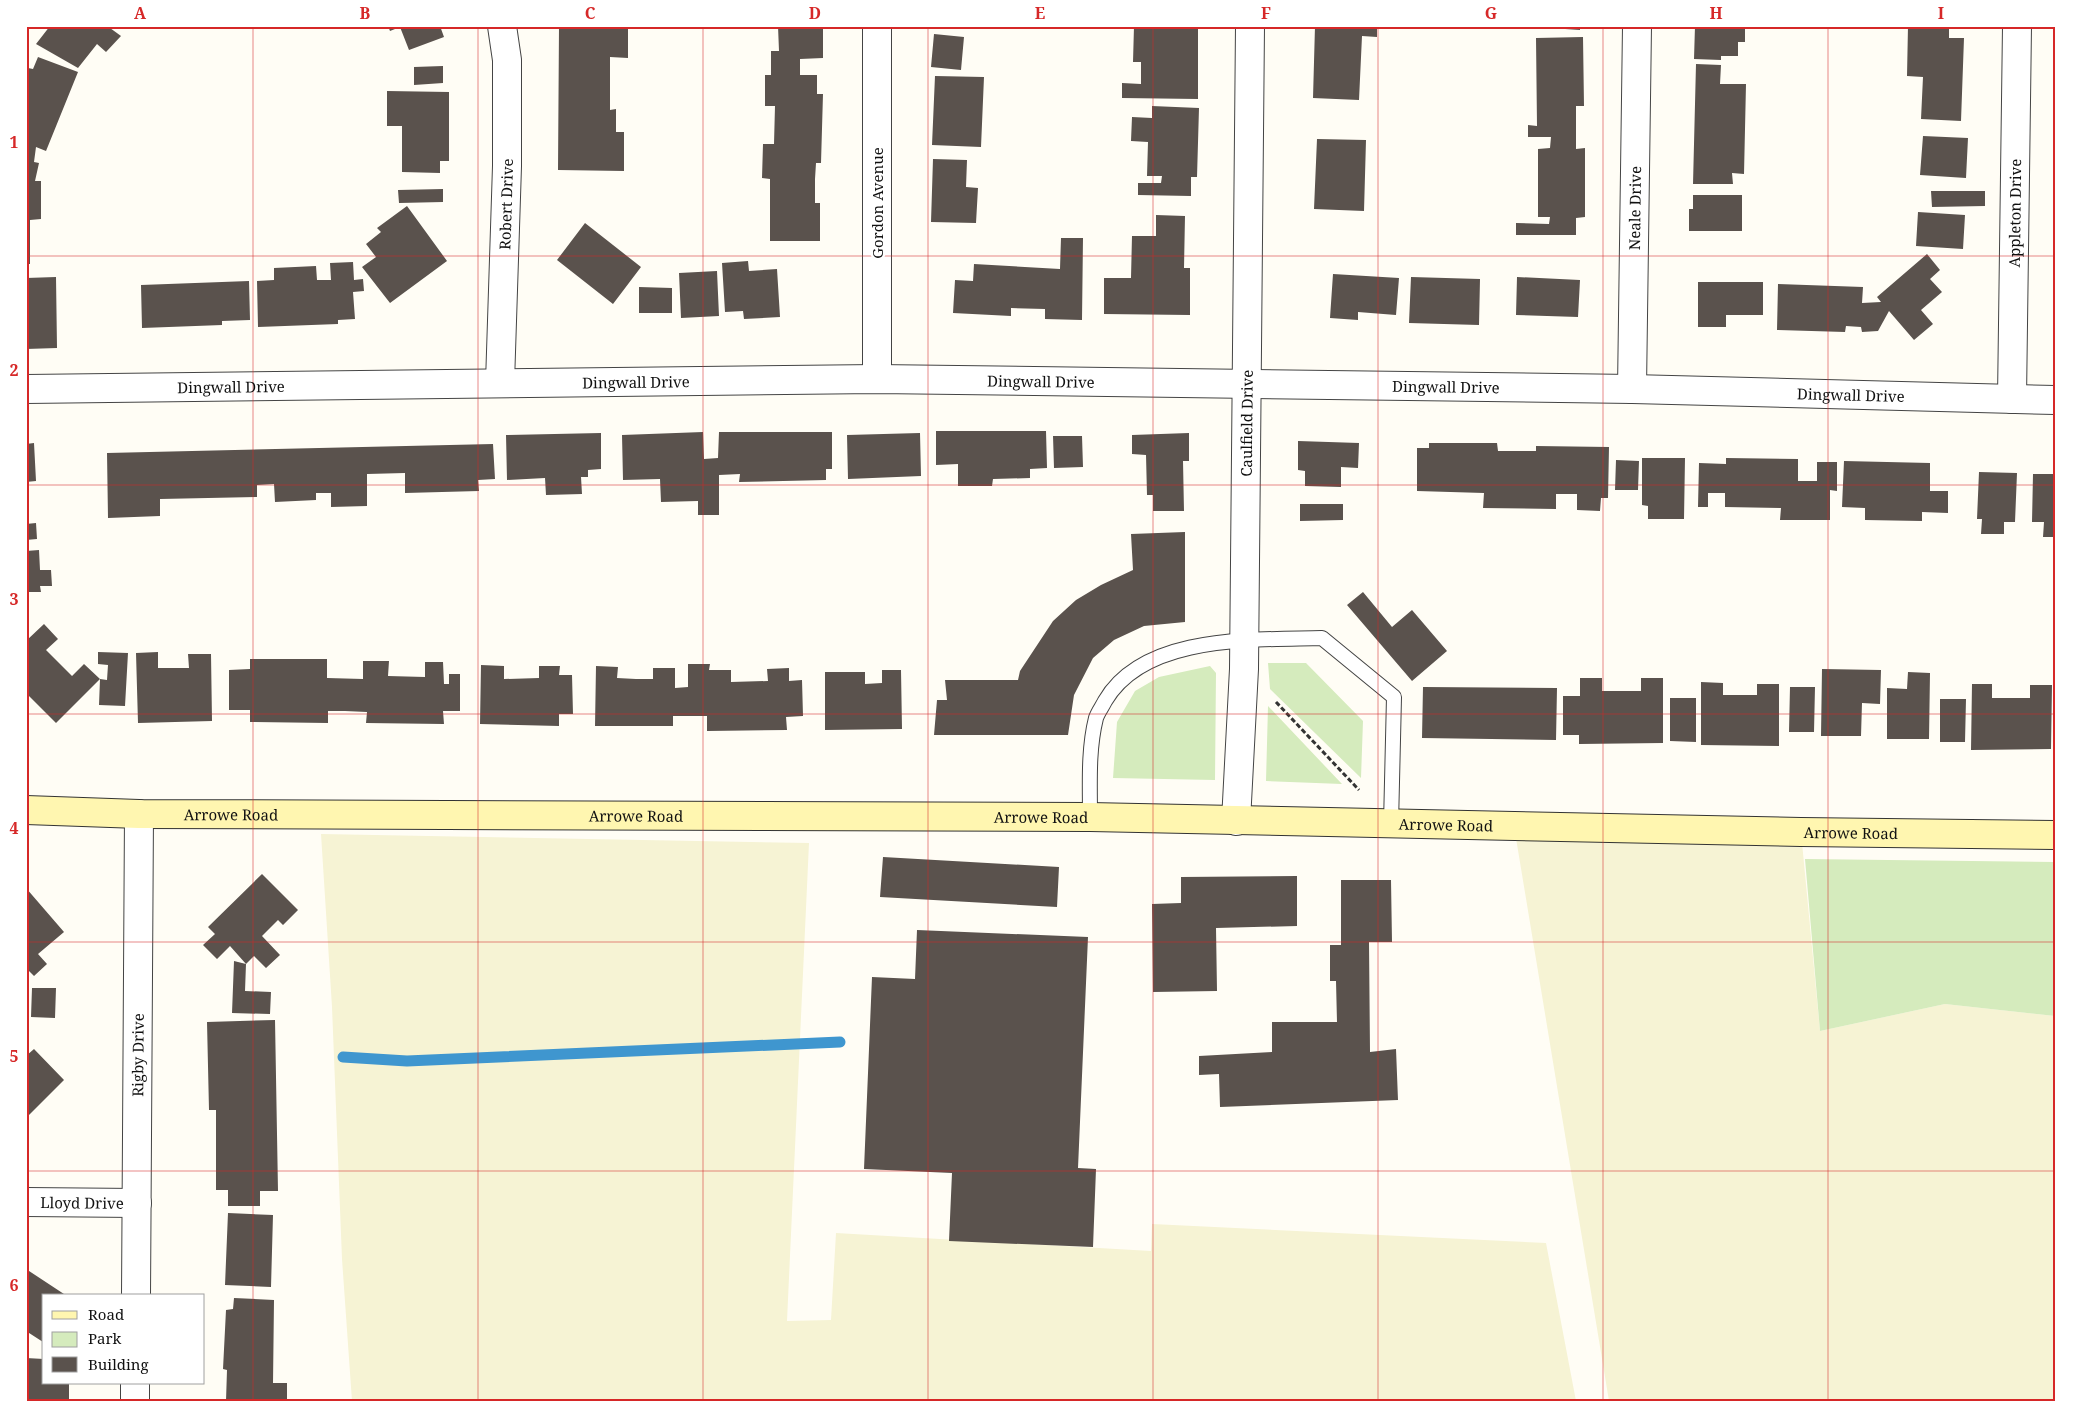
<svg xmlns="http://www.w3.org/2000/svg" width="2081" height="1427" font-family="'Noto Serif',serif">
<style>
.farmland{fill:#f6f3d4}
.green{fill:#d5ebbd}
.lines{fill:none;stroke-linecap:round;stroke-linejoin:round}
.stream{stroke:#3f96cf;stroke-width:11}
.building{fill:#5a524d}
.lane-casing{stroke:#444;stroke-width:16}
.street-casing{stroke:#444;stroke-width:30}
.secondary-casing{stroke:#333;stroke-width:30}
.path{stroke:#333;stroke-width:3;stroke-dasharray:5 2.5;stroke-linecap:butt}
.lane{stroke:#fff;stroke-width:14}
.street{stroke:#fff;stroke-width:28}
.secondary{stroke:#fff6b0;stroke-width:28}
.grid{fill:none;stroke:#d62828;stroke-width:1;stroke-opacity:0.55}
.labels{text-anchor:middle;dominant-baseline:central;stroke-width:5;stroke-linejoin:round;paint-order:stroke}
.street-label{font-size:15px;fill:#111;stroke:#fff}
.neatline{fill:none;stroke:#d62828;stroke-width:2}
.grid-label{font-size:16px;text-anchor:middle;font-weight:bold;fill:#d62828}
</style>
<rect width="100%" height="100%" fill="#fffdf5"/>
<path class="farmland" d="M 1514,826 L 1801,832 L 1820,1031 L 1945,1004 L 2055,1016 L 2055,1401 L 1609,1401 Z
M 321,834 L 809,843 L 787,1321 L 831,1320 L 836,1233 L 1151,1251 L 1152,1224 L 1546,1243 L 1576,1401 L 352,1401 L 342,1259 L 332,1007 Z"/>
<path class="green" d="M 1268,663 L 1306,663 L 1363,721 L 1361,778 L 1270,689 Z
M 1210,666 L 1216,673 L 1215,780 L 1113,778 L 1117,722 L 1135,691 L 1159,677 Z
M 1268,706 L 1342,784 L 1266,781 Z
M 1805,859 L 2055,862 L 2055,1016 L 1945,1004 L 1820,1031 Z"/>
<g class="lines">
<path class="stream" d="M 343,1057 L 407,1061 L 840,1042"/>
</g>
<path class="building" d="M 50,26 L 112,26 L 110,28 L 121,36 L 106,52 L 97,44 L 78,68 L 36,44 Z
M 388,26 L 440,26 L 444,37 L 409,50 L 400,27 L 390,31 Z
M 559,26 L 628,26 L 628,58 L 610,57 L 610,110 L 616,109 L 616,132 L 624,132 L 624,171 L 558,170 Z
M 778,26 L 823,26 L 823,58 L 800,59 L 800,75 L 817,75 L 817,94 L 823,94 L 821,163 L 816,163 L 815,179 L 815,203 L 820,203 L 820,241 L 770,241 L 770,179 L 762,178 L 763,144 L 774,144 L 775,106 L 765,106 L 765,75 L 771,75 L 771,51 L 779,51 Z
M 940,26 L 984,26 L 984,29 Z
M 1134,26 L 1198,26 L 1198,99 L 1122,98 L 1122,83 L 1141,84 L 1141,62 L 1133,62 Z
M 1315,26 L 1377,26 L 1377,37 L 1362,36 L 1359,100 L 1313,98 Z
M 1519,26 L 1580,26 L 1580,30 Z
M 1695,26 L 1745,26 L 1745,42 L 1738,42 L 1738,56 L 1721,56 L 1721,60 L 1694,59 Z
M 1908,26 L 1949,26 L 1949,38 L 1964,38 L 1961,121 L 1921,119 L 1923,77 L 1907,76 Z
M 934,34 L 964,37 L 961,70 L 931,67 Z
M 1583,37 L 1584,106 L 1576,106 L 1576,149 L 1585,148 L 1585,217 L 1576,218 L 1576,235 L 1516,235 L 1516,223 L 1549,224 L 1550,217 L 1538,217 L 1538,149 L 1550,148 L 1551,137 L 1528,137 L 1528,125 L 1537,126 L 1536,38 Z
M 38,57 L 78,72 L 46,151 L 36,147 L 34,162 L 39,163 L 35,181 L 41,181 L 41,219 L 30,220 L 30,264 L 26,264 L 26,72 L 28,68 L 33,69 Z
M 1696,64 L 1721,65 L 1720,84 L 1746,84 L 1744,174 L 1732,173 L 1733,184 L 1693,184 Z
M 443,66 L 443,83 L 414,85 L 414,67 Z
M 935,76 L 984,77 L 981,147 L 932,145 Z
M 387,91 L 449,92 L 449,161 L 440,161 L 440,173 L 402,172 L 402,126 L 387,126 Z
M 1152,106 L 1199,108 L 1197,177 L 1191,177 L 1191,196 L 1138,195 L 1138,183 L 1161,183 L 1162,176 L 1147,176 L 1148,142 L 1131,141 L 1132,117 L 1152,118 Z
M 1923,136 L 1968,138 L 1966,178 L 1920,175 Z
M 1317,139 L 1366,140 L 1364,211 L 1314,209 Z
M 933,159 L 967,160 L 966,187 L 978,188 L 976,223 L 931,222 Z
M 443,189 L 443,202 L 399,203 L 398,190 Z
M 1931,191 L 1985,191 L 1985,206 L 1932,207 Z
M 1693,195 L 1742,195 L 1742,231 L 1689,231 L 1689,209 L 1693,209 Z
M 407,206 L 447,261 L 390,303 L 362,267 L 376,257 L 366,244 L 381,232 L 377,228 Z
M 1918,212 L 1965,215 L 1963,249 L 1916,246 Z
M 1156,215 L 1185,216 L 1184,268 L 1190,268 L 1190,315 L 1104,314 L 1104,278 L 1131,278 L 1132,236 L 1156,236 Z
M 585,223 L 641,267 L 613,304 L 557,260 Z
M 1061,238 L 1083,238 L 1082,320 L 1045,319 L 1045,309 L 1011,308 L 1011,316 L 953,313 L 955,280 L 973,281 L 974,264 L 1060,269 Z
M 1927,254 L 1940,270 L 1930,279 L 1942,292 L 1921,310 L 1933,324 L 1914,340 L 1889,311 L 1878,331 L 1862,332 L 1861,327 L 1846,326 L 1845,332 L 1777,330 L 1778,284 L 1863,287 L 1862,303 L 1881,302 L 1877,297 Z
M 748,261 L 749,271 L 777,269 L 780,317 L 744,319 L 743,311 L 725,312 L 722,263 Z
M 353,262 L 354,280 L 363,279 L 364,291 L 353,292 L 355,319 L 338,320 L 338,324 L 258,327 L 257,281 L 274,280 L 274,268 L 316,266 L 317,280 L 331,280 L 330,263 Z
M 717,271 L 719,316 L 681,318 L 679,273 Z
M 1333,274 L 1399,278 L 1396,315 L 1358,312 L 1358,320 L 1330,318 Z
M 56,277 L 57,348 L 26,349 L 26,278 Z
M 1411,277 L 1480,279 L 1479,325 L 1409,323 Z
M 1517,277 L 1580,280 L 1578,317 L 1516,315 Z
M 249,281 L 250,320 L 222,321 L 222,325 L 142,328 L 141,285 Z
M 1698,282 L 1763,282 L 1763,315 L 1726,315 L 1726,327 L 1698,327 Z
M 639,287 L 672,288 L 672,313 L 639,313 Z
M 936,431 L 1046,431 L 1047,468 L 1030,469 L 1030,478 L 993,479 L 992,486 L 958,486 L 958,464 L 936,465 Z
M 703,432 L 704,459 L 718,458 L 719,432 L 832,432 L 832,469 L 826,469 L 826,480 L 739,482 L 740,474 L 719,475 L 719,515 L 698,515 L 698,501 L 661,502 L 660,479 L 623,480 L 622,435 Z
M 601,433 L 601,469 L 588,470 L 588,477 L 581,477 L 582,494 L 546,495 L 545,478 L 507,480 L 506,435 Z
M 920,433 L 921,476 L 848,479 L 847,435 Z
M 1189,433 L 1189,461 L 1183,461 L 1184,511 L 1153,511 L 1153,495 L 1147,495 L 1146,455 L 1132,454 L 1132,435 Z
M 1053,436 L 1082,436 L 1083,467 L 1054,468 Z
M 1298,441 L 1359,443 L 1358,468 L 1341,467 L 1341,487 L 1305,486 L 1305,471 L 1298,470 Z
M 34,443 L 36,481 L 26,482 L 26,444 Z
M 1429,443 L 1497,443 L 1498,451 L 1536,451 L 1536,446 L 1609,447 L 1608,498 L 1601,498 L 1600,511 L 1577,510 L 1577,494 L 1556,494 L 1556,509 L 1483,508 L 1484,493 L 1417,491 L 1417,448 L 1429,448 Z
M 493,444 L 495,479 L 478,480 L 479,491 L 405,493 L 405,473 L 367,474 L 367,506 L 331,507 L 331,493 L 316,493 L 316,500 L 275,502 L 274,484 L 257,485 L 257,497 L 160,499 L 160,516 L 108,518 L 107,453 Z
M 1642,458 L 1685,458 L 1684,519 L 1648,519 L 1648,506 L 1642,505 Z
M 1726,458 L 1798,459 L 1798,481 L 1817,481 L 1817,462 L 1837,462 L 1837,491 L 1830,490 L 1830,520 L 1780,520 L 1781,508 L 1725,507 L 1725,493 L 1708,493 L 1708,507 L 1698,507 L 1699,463 L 1726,464 Z
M 1616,460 L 1639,461 L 1638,490 L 1615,490 Z
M 1844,461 L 1930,463 L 1930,491 L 1948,491 L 1948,513 L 1922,512 L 1922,521 L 1865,520 L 1865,508 L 1842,507 Z
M 1979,472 L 2017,473 L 2015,522 L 2004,522 L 2004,534 L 1981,534 L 1982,519 L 1977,519 Z
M 2033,474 L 2055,474 L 2055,537 L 2043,537 L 2044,522 L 2032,522 Z
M 1300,504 L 1343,504 L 1343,520 L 1300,521 Z
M 36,523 L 37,539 L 26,540 L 26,524 Z
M 1185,532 L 1185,622 L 1144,626 L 1114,640 L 1093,658 L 1074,695 L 1068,735 L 934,735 L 937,700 L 947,700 L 945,680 L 1018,680 L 1020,671 L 1053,621 L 1076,600 L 1101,585 L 1133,570 L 1131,534 Z
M 39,550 L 40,570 L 51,570 L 52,586 L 40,586 L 41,592 L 28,592 L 29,619 L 26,619 L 26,551 Z
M 1363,592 L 1392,627 L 1412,610 L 1447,651 L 1412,681 L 1347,605 Z
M 44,624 L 58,639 L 46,650 L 72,676 L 84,664 L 100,679 L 107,680 L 108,665 L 98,664 L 98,652 L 128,653 L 125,706 L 99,705 L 100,679 L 56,723 L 26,693 L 26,641 Z
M 158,652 L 158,668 L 189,668 L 188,654 L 211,654 L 212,721 L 138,723 L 136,653 Z
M 250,659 L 327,659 L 327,678 L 363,679 L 363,661 L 389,661 L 388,676 L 425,677 L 425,662 L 443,662 L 444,684 L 449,684 L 449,674 L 460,674 L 460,711 L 443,711 L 444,724 L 366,723 L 367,712 L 345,711 L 328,711 L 328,723 L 250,722 L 250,710 L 229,710 L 229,670 L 250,669 Z
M 688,664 L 710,664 L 709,670 L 731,670 L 731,682 L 768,681 L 767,669 L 789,668 L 789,681 L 802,680 L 803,716 L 786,717 L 787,730 L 707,731 L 707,716 L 673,716 L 673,726 L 595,726 L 596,666 L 618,667 L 617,678 L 636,679 L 653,679 L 653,668 L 675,668 L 675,688 L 688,687 Z
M 481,665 L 504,666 L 504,679 L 539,678 L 539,666 L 560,666 L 559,675 L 572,675 L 573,714 L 559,714 L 559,726 L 480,724 Z
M 1822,669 L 1881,670 L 1880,704 L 1862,703 L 1861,736 L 1821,736 Z
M 882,670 L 901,670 L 902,729 L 825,730 L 825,672 L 865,672 L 865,684 L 882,683 Z
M 1908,672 L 1930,673 L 1929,739 L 1887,739 L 1887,688 L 1907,689 Z
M 1580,678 L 1602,678 L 1602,691 L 1641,691 L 1641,678 L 1663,678 L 1663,743 L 1579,744 L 1579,735 L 1563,735 L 1563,696 L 1580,696 Z
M 1701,682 L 1723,683 L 1723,695 L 1757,695 L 1757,684 L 1779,684 L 1779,746 L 1701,745 Z
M 1972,684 L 1992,684 L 1992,698 L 2030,698 L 2030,685 L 2052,685 L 2051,749 L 1971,750 Z
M 1423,687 L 1557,688 L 1556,740 L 1422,738 Z
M 1790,687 L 1815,687 L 1814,732 L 1789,732 Z
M 1670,698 L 1696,698 L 1696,742 L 1670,741 Z
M 1940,699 L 1966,699 L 1965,742 L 1940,742 Z
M 883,857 L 1059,867 L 1057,907 L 880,897 Z
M 262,874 L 298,910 L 283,925 L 278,920 L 262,936 L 280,955 L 266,968 L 254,956 L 246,964 L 230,946 L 217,959 L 203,945 L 215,934 L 208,927 Z
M 1297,876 L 1297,926 L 1216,928 L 1217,991 L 1153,992 L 1152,904 L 1181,903 L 1181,877 Z
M 1341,880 L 1391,880 L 1392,942 L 1369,942 L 1370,1052 L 1396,1049 L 1398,1100 L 1220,1107 L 1219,1074 L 1199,1075 L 1199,1056 L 1272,1052 L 1272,1022 L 1337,1022 L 1336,981 L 1330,981 L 1330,945 L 1341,945 Z
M 26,888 L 64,932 L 38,954 L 47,964 L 34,976 L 26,968 Z
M 917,930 L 1088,937 L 1078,1168 L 1096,1169 L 1093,1247 L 949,1241 L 952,1173 L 864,1169 L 872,977 L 915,979 Z
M 234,961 L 246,964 L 245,991 L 271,992 L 270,1014 L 232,1013 Z
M 32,988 L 56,988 L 55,1018 L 31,1017 Z
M 275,1020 L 278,1191 L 260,1191 L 260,1206 L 228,1206 L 228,1190 L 216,1190 L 216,1110 L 209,1110 L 207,1022 Z
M 34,1049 L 64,1080 L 26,1118 L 26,1056 Z
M 228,1213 L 273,1215 L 271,1287 L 225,1285 Z
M 26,1269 L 67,1296 L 44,1296 L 43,1342 L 26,1331 Z
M 234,1298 L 274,1300 L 273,1383 L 287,1383 L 287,1401 L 226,1401 L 227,1370 L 223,1369 L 226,1310 L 233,1309 Z
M 26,1358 L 44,1359 L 44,1383 L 69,1383 L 69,1401 L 26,1401 Z"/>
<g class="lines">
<g class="lane-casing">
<path id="lane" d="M 1090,817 C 1090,784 1088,750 1096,718 C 1098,712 1102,707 1105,701 C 1144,634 1254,640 1322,638 L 1394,697 L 1391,824"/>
</g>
<g class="street-casing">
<g id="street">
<path d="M 877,379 L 877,26"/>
<path id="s1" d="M 500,383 L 507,166 L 507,60 L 502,26"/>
<path id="s2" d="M 26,389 L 877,379 L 1632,389 L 2055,400"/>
<path id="s3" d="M 1632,389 L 1637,26"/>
<path id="s4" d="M 2012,399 L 2017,26"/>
<path id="s5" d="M 1236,821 L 1244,669 L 1250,26"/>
<path id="s6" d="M 26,1202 L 137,1203"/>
<path id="s7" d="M 136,1296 L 139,814"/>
<path d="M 135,1401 L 135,1383"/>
</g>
</g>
<g class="secondary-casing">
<g id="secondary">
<path id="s8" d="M 26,810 L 139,814 L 1090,817 L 1801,832 L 2055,835"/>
</g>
</g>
<path class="path" d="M 1276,702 L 1359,790"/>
<use href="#lane" class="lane"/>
<use href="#street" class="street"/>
<use href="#secondary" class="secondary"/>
</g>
<path class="grid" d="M 253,26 L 253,1401M 478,26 L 478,1401M 703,26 L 703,1401M 928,26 L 928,1401M 1153,26 L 1153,1401M 1378,26 L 1378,1401M 1603,26 L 1603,1401M 1828,26 L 1828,1401M 26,256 L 2055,256M 26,485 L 2055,485M 26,714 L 2055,714M 26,942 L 2055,942M 26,1171 L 2055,1171"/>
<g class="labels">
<g class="street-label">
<text transform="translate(877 203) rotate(-90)">Gordon Avenue</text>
<text stroke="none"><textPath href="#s1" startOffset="179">Robert Drive</textPath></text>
<text stroke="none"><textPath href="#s3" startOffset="181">Neale Drive</textPath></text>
<text stroke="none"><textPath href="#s4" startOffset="186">Appleton Drive</textPath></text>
<text stroke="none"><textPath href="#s2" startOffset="610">Dingwall Drive</textPath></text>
<text stroke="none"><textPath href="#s2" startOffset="1015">Dingwall Drive</textPath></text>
<text stroke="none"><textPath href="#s2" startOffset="205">Dingwall Drive</textPath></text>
<text stroke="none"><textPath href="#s2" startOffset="1420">Dingwall Drive</textPath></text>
<text stroke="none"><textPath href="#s2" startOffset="1825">Dingwall Drive</textPath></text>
<text stroke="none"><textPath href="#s5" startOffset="398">Caulfield Drive</textPath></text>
<text stroke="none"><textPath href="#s8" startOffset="205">Arrowe Road</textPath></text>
<text stroke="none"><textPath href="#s8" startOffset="610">Arrowe Road</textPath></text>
<text stroke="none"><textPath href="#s8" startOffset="1015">Arrowe Road</textPath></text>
<text stroke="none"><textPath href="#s8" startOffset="1420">Arrowe Road</textPath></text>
<text stroke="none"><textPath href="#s8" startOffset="1825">Arrowe Road</textPath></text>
<text stroke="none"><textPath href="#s7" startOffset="241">Rigby Drive</textPath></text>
<text stroke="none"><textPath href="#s6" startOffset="56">Lloyd Drive</textPath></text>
</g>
</g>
<rect width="2081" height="1427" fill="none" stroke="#ffffff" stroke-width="55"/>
<rect x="42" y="1294" width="162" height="90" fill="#ffffff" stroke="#a0a0a0"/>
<rect x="52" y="1311" width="25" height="8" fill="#fff6b0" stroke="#a0a0a0"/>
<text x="88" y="1320" font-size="15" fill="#111111">Road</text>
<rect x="52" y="1332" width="25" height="15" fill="#d5ebbd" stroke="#a0a0a0"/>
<text x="88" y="1344" font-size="15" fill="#111111">Park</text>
<rect x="52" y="1357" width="25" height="15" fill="#5a524d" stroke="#a0a0a0"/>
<text x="88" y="1370" font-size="15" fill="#111111">Building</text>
<rect x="28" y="28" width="2026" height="1372" class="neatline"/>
<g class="grid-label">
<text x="140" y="19">A</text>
<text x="365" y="19">B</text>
<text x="590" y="19">C</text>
<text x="815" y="19">D</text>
<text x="1040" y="19">E</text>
<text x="1266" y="19">F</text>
<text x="1491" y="19">G</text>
<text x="1716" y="19">H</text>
<text x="1941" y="19">I</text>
<text x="14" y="148">1</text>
<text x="14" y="376">2</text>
<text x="14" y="605">3</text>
<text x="14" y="834">4</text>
<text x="14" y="1062">5</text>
<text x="14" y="1291">6</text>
</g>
</svg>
